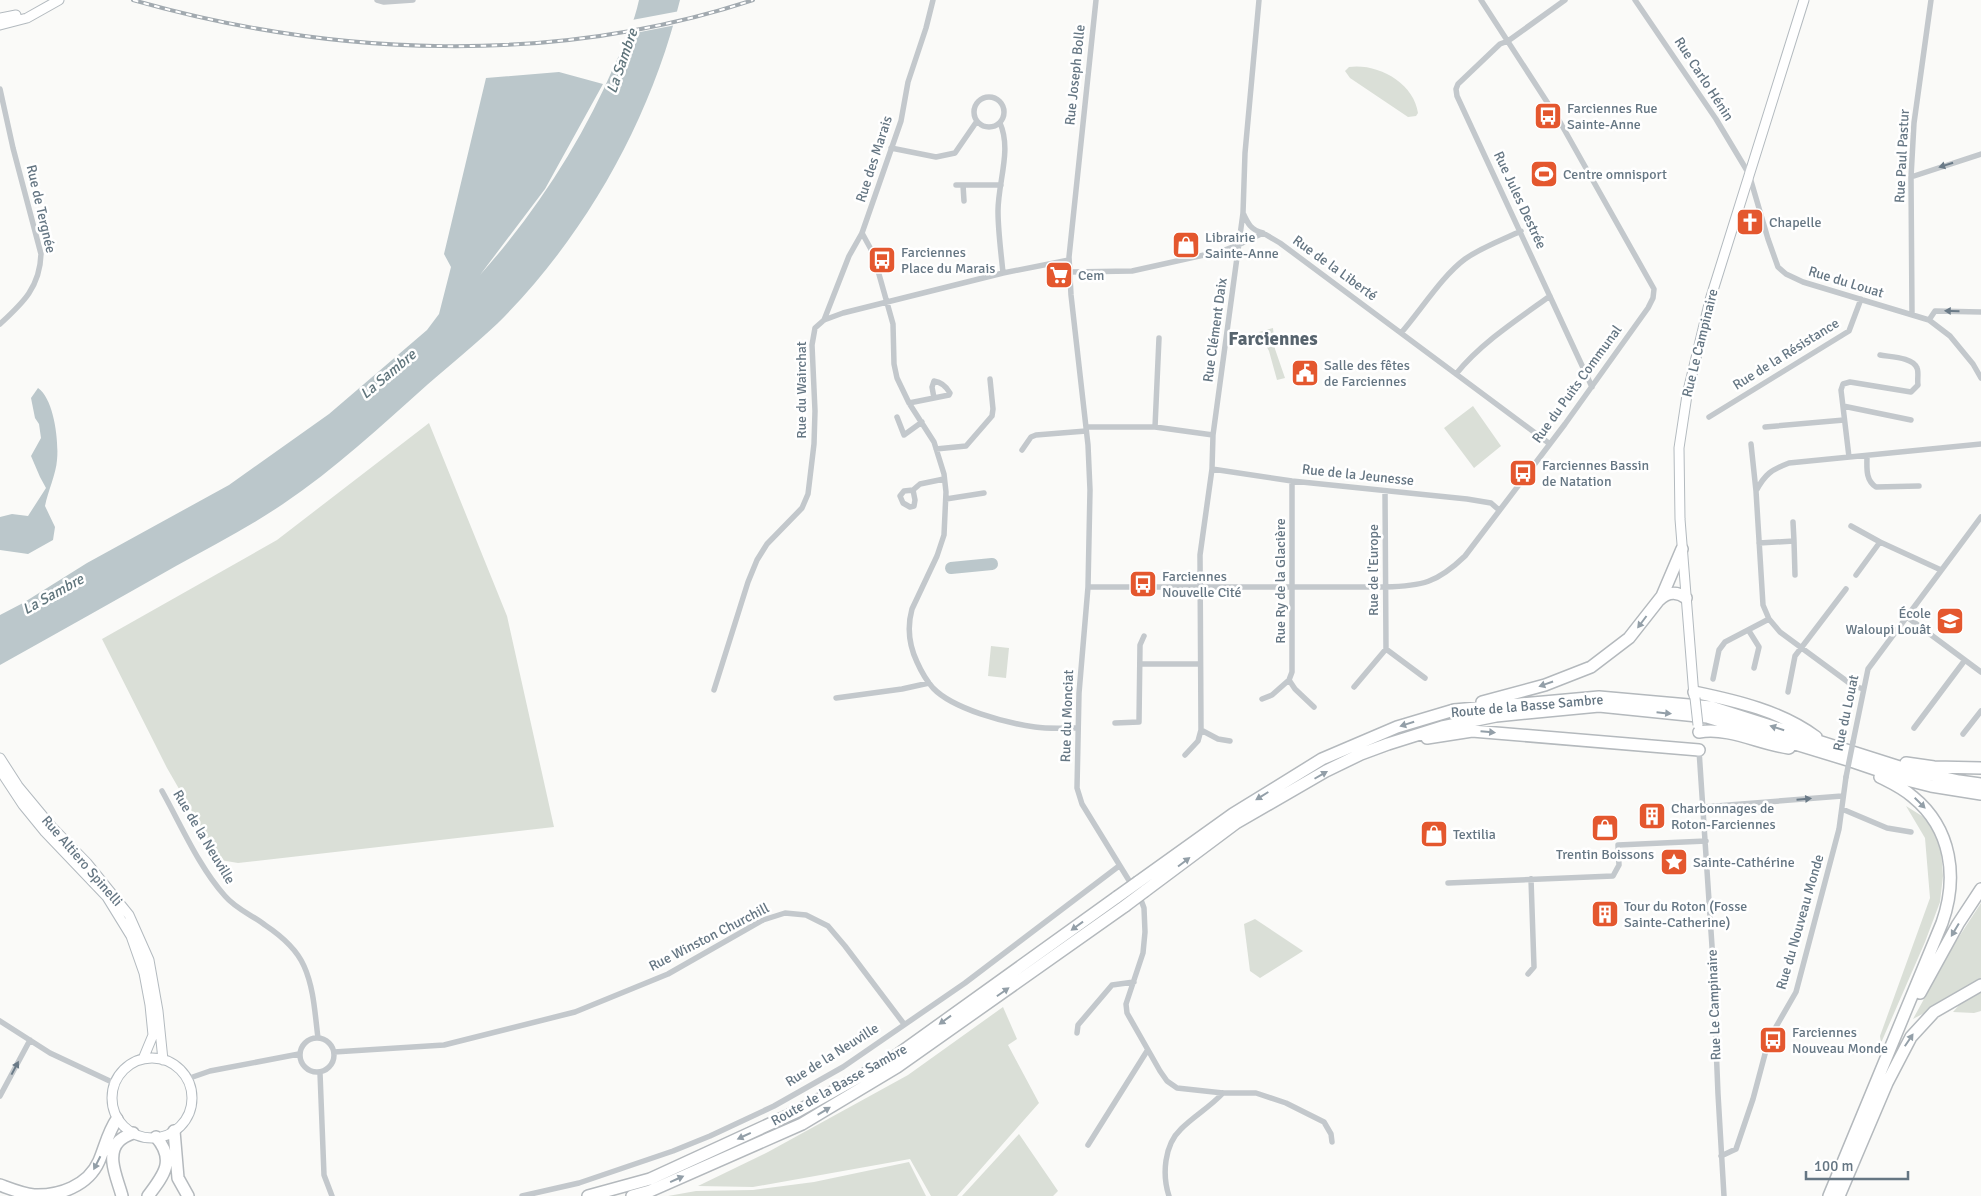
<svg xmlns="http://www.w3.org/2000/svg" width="1981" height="1196" font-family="Signika,sans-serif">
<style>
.green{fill:#dadfd7}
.water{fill:#bbc7cb}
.pier{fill:#fafaf8}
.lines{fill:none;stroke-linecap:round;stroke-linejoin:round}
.river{stroke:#bbc7cb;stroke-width:12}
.secondary-casing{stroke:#b3babf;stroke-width:11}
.highway-casing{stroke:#b4b9bd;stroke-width:14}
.street{stroke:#c3c8cc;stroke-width:5.5}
.secondary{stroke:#fff;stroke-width:9}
.highway{stroke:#fff;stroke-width:11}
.rail-casing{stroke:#a2aab0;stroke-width:4}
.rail{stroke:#fff;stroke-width:2;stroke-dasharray:5.5;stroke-linecap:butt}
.secondary-bridge-casing{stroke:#b3babf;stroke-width:11;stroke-linecap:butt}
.highway-bridge-casing{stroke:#b4b9bd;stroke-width:14;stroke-linecap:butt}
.street-bridge{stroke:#c3c8cc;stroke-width:5.5}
.secondary-bridge{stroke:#fff;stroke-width:9}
.highway-bridge{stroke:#fff;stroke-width:11}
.oneway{fill:#6a7a87}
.oneway2{fill:#939fa8}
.labels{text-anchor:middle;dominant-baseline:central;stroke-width:5;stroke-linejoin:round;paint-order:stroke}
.street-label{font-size:14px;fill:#657683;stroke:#fff}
.poi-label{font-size:14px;fill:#657683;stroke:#fff;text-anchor:start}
.water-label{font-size:15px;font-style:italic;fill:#60757c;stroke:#fff}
.district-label{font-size:19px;font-weight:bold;fill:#57646e;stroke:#fff}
</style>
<rect width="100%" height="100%" fill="#fafaf8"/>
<path class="green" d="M 1349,67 C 1378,63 1414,83 1418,113 L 1416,116 L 1408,117 L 1350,78 L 1345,71 Z
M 1273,328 L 1275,349 L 1285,378 L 1277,380 L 1269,351 L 1259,332 Z
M 1473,406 L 1501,446 L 1474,468 L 1444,428 Z
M 429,423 L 507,616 L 554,827 L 238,863 L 220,860 L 167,768 L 102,639 L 277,540 Z
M 991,646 L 1009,648 L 1006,678 L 988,676 Z
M 1906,806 L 1922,816 L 1932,827 L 1941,851 L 1943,876 L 1940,902 L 1925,942 L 1881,1043 L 1880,1036 L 1930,898 L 1925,838 Z
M 1981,903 L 1981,983 L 1913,1019 L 1953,946 Z
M 1255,919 L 1303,951 L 1260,978 L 1250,971 L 1244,924 Z
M 1981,991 L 1981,1011 L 1974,1013 L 1953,1012 L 1961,1003 Z
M 1003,1007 L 1017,1039 L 1008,1045 L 1039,1103 L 957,1196 L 931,1196 L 910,1159 L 753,1187 L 698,1186 L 768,1152 L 908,1075 Z
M 1019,1134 L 1058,1191 L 1053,1196 L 962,1196 Z
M 909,1162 L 926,1196 L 668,1196 L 696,1191 L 753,1190 L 814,1182 Z"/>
<path class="water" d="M 639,0 L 680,0 C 650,121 586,235 498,323 C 476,344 451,364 427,385 C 381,426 335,469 283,504 C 249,527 212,546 176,566 C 118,599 59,632 0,665 L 0,615 L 23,603 L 87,563 L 229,485 L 329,414 L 427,330 L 439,314 L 451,267 L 444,254 L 486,78 L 559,72 L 603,84 L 545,189 L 480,275 C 536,212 582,141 615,64 C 625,43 634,23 639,0 Z
M 38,388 C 54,399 59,441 57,460 C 56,474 48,491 45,506 L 55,527 L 53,540 L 28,554 L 0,550 L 0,517 L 12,514 L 28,516 L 46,488 L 40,477 L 31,456 L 41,438 L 39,424 L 35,418 L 31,398 Z"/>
<path class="pier" d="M 680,11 L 676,25 L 625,35 L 632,20 Z"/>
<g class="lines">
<path class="river" d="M 951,568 L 992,564"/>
<g class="secondary-casing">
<path id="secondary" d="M 0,18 L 16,15
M 0,25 L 27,18 L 59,0
M 1694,696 L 1680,519 L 1679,448 L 1687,395 L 1710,300 L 1804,0
M 0,758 L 18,786 L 52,827 L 87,863 L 129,915 L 149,960 L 158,1011 L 163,1060
M 0,770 L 23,805 L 45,832 L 107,897 L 131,936 L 144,973 L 150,1005 L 153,1035 L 143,1059
M112 1098a40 40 0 1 1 80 0a40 40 0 1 1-80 0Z"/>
</g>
<g class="highway-casing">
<path id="highway" d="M 1659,600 C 1667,592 1677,591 1686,598
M 1694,692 C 1737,701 1781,711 1816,737
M 1482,702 L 1545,685 L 1591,667 L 1629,638 L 1662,596 L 1682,549
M 1699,732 C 1730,727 1759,744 1789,748
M 1427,738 L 1472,731 L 1699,750
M 1906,763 L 1934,767 L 1981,768
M 1138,882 L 1233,814 L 1322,759 L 1397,727 L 1454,710 L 1599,697 L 1711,707 L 1909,770 L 1959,781 L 1981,784
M 1145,891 L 1236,823 L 1326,771 L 1361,754 L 1388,744 L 1442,727 L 1496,716 L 1599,706 L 1707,717 L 1851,761 L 1907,780 L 1931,786 L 1981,794
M 1920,993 L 1958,924 L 1981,889
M 174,1131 L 178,1178 L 188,1196
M 0,1185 C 11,1189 23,1194 34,1195 C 59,1196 88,1186 99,1161 C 105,1147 108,1132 117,1119
M 122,1196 C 118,1180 105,1155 119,1141 C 122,1138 128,1135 133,1133
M 148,1196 C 164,1175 176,1160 156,1137
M 588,1196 L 650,1179 L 798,1111 L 893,1058 L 1117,897
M 632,1196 L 650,1191 L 802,1124 L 897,1067 L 1125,906
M 1829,1196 L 1942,923 C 1958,878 1952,829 1913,797 C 1903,788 1892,783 1880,777
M 1839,1196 L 1887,1083 L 1911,1037 L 1934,1012 L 1981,985"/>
</g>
<path class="street" d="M 377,0 L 384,2 L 413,0
M 1096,0 L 1069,257 L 1071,295 L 1088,445 L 1090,490 L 1088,587 L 1079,693 L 1077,788 L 1082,804 L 1141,900 L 1144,908 L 1145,932 L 1143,953 L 1126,1004 L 1127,1013 L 1160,1071 L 1167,1081 L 1177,1088 L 1223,1093 L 1256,1093 L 1286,1103 L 1324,1122 L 1331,1134 L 1332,1142
M 1565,0 L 1508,41 L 1500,44 L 1458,84 L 1456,89 L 1457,96 L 1592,387
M 1635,0 L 1716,119 L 1749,174 L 1768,239 L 1778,267 L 1786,274 L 1803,282 L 1929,320 L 1950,336 L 1973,364 L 1981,378
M 0,89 L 13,148 L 41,254 C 40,287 23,303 0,324
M974 112a15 15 0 1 1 30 0a15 15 0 1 1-30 0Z
M 1000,123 C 1012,150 998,182 998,211 C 998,231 1001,252 1003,273
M 891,148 L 936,157 L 955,153 L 977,121
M 1911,177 L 1981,154
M 956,185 L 1001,185
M 963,185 L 964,201
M 1243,213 C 1248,224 1251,230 1263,233
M 862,233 L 873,253 L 893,324 L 894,364 L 897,378 L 909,403 L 934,442 L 944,474 L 946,492 L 944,535 L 937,556 L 912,609 C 907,627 909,645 917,662 C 921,671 926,680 933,688 C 953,709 1006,723 1035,727 C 1049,729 1064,728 1078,728
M 1070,272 L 1132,271 L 1222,251 L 1238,245 L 1263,233 L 1280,243 L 1550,444
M 1912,314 L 1911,177 L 1914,123 L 1931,0
M 824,320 L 849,256 L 862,233 L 901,121 L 908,82 L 926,28 L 933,0
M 1929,320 L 1935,311 L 1981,312
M 1401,333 C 1421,310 1442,276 1465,259 C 1482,247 1502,240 1521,231
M 1456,374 C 1481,343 1518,319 1550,296
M 909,403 L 949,395 L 950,393 C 946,386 941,382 934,381 L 932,387 L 934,398
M 1843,406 L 1911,420
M 897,417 L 904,435 L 922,422
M 1709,417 L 1849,331 L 1861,299
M 1086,427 L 1155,427 L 1213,435
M 1155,427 L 1159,338
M 1765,427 L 1844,420
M 1751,444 L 1756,491
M 936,449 L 966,446 L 992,416 L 993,409 L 990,379
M 1022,450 L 1031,437 L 1036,435 L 1086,431
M 1867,456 C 1867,467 1865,480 1876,487 L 1919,486
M 1849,457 L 1841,390 L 1843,384 L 1850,382 L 1911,392 L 1918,385 C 1917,380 1919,372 1917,368 C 1913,357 1890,357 1880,355
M 1212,469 L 1292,481 L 1467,499 L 1491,503 L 1499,510
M 913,490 L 915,500 L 914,506 L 910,507 L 903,503 L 900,496 L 904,491 L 913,490 L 920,484 L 944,479
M 1385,491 L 1386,649
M 946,499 L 984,493
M 1793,522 L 1794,541
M 1851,526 L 1880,542
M 1759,543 L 1794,541 L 1795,575
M 1856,575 L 1880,542 L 1941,570
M 1088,587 L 1385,587 C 1422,586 1437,583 1465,556 L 1565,424 L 1648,308 L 1653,298 L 1654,289 L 1560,122 L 1481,0
M 1907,617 L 1981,672
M 1749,631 L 1759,647 L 1754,668
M 1140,664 L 1200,664
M 1713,679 L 1719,650 L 1725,642 L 1769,619
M 1289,680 L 1292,672 L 1292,481
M 1354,687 L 1386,649 L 1425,678
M 1863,689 L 1852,685 L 1780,632 L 1769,619 L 1763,605 L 1756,491 C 1765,474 1771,470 1789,463 L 1981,444
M 714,690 L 748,582 L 757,560 L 767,544 L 802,508 L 808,494 L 814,444 L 815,411 L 812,345 L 815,328 L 824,320 L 843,313 L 1003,273 L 1069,260
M 1788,692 L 1795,656 L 1846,589
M 836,698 L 902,689 L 929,683
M 1262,699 L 1272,695 L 1289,680 L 1295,689 L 1314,707
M 1115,723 L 1139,722 L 1140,645 L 1144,636
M 1914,728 L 1965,660
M 1201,730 L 1200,555 L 1212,469 L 1213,435 L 1243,213 L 1245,153 L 1259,0
M 1963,734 L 1981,711
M 1853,742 L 1868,669 L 1981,517
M 1699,750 L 1712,946 L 1718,1094 L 1724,1196
M 1185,755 L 1198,741 L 1201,730 L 1218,739 L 1230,741
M 162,791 C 181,825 199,867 225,896 C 236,909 252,915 265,925 C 280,935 297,950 304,966 C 314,988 315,1015 318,1038
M 1703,807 L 1842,796
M 1842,809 L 1887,828 L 1911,832
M 1448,883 L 1613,876 L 1619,865 L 1618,845 L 1706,841
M 1528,974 L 1534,967 L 1531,879
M 0,1021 L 50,1053 L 114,1083
M 1077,1033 L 1078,1025 L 1112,985 L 1134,982
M300 1055a17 17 0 1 1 34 0a17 17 0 1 1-34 0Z
M 334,1052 L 444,1045 L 575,1012 L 668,974 L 763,920 L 785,913 L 806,915 L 828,926 L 845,946 L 904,1024
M 320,1073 L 324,1175 L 332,1196
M 187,1079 L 210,1071 L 299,1054
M 0,1096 L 30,1040
M 1088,1145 L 1147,1051
M 1721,1156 L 1736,1149 L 1753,1099 L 1769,1039 L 1796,992 L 1839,829 L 1846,777
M 522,1196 L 579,1183 L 673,1151 L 710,1136 L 774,1106 L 843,1067 L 965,983 L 1119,866
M 1169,1196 C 1162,1175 1164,1145 1181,1129 C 1194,1116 1210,1107 1223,1093"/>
<use href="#secondary" class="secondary"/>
<use href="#highway" class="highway"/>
<g class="rail-casing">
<path id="rail" d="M 133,0 C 333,57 553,66 753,0"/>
</g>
<use href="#rail" class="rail"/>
<g class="secondary-bridge-casing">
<path id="secondary-bridge" d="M 1695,698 L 1698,725"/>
</g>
<g class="highway-bridge-casing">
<path id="highway-bridge" d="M 1117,897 L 1138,882
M 1125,906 L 1145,891"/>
</g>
<path class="street-bridge" d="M 1846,777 L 1853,742"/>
<use href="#secondary-bridge" class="secondary-bridge"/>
<use href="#highway-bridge" class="highway-bridge"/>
</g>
<defs><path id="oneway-solid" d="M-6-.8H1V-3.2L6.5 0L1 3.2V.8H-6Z" transform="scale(1.25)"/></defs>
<g class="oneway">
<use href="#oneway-solid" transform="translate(1946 165) rotate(162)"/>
<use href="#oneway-solid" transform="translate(1952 311) rotate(-179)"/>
<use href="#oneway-solid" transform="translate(1804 799) rotate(-5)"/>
<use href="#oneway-solid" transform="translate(15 1068) rotate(-62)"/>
</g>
<g class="oneway2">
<use href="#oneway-solid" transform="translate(1642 622) rotate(127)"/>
<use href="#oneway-solid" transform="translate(1546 684) rotate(161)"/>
<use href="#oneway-solid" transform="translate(1664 713) rotate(6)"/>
<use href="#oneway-solid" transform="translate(1407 724) rotate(163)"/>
<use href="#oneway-solid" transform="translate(1777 728) rotate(-163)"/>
<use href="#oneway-solid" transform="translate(1488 732) rotate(5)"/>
<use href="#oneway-solid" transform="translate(1321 775) rotate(-30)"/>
<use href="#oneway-solid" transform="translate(1262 796) rotate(148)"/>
<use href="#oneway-solid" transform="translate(1920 803) rotate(45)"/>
<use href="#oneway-solid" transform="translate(1184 862) rotate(-37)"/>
<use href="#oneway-solid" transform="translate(1077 926) rotate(144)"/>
<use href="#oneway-solid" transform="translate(1955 930) rotate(121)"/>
<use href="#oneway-solid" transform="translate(1003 992) rotate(-35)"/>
<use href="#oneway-solid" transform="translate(945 1020) rotate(144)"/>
<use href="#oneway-solid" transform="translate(1909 1040) rotate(-56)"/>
<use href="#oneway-solid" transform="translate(824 1111) rotate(-31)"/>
<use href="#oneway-solid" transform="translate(744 1136) rotate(155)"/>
<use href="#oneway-solid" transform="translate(97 1163) rotate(117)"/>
<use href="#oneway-solid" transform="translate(677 1179) rotate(-24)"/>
</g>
<defs>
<g id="bus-square" transform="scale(1.4375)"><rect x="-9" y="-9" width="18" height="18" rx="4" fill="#e4572e" stroke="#fff"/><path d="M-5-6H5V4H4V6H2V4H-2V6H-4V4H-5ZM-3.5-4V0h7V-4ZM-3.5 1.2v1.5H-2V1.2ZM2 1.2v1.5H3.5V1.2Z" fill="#fff"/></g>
<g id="stadium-square" transform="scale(1.4375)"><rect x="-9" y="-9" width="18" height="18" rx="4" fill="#e4572e" stroke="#fff"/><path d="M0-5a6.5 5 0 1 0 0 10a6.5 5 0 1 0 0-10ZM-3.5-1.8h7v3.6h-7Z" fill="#fff"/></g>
<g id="church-square" transform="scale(1.4375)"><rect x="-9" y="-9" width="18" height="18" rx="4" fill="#e4572e" stroke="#fff"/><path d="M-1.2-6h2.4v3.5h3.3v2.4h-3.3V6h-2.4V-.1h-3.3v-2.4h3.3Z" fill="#fff"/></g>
<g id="shop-square" transform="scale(1.4375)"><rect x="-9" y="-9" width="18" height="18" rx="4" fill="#e4572e" stroke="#fff"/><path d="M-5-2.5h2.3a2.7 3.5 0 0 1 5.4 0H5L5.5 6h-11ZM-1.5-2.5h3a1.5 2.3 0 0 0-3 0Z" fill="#fff"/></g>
<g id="supermarket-square" transform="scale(1.4375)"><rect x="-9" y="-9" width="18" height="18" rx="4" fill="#e4572e" stroke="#fff"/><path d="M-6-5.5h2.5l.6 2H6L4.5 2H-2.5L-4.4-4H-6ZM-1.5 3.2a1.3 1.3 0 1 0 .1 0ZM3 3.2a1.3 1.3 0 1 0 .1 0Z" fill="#fff"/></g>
<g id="civic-square" transform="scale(1.4375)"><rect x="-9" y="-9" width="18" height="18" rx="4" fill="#e4572e" stroke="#fff"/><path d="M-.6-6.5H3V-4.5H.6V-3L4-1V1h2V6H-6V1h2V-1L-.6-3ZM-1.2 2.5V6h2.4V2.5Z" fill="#fff"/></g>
<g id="school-square" transform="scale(1.4375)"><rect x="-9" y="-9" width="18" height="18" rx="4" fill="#e4572e" stroke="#fff"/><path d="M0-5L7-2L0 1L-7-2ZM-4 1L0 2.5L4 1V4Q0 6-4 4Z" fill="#fff"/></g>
<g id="building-square" transform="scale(1.4375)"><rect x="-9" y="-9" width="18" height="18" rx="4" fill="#e4572e" stroke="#fff"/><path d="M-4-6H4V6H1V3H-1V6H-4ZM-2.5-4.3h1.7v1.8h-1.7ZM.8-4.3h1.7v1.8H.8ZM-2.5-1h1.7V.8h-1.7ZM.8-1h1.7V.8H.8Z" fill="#fff"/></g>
<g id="sight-square" transform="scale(1.4375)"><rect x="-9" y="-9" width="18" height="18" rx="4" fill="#e4572e" stroke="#fff"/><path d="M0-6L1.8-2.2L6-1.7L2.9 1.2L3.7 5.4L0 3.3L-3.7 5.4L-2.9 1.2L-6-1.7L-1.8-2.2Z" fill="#fff"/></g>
</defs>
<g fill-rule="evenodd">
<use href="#bus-square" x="1548" y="116"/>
<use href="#stadium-square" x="1544" y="174"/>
<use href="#church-square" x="1750" y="222"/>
<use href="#shop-square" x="1186" y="245"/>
<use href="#bus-square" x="882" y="260"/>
<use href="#supermarket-square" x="1059" y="275"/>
<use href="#civic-square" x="1305" y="373"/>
<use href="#bus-square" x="1523" y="473"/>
<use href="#bus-square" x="1143" y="584"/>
<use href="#school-square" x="1950" y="621"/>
<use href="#building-square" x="1652" y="816"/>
<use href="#shop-square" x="1605" y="828"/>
<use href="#shop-square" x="1434" y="834"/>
<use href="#sight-square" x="1674" y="862"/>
<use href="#building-square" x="1605" y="914"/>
<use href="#bus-square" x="1773" y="1040"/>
</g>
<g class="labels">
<g class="street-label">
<text transform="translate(1075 75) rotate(-84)">Rue Joseph Bolle</text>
<text transform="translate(1704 79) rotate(57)">Rue Carlo Hénin</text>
<text transform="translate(1902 156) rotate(-87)">Rue Paul Pastur</text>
<text transform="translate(874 159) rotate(-72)">Rue des Marais</text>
<text transform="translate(1520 200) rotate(65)">Rue Jules Destrée</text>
<text transform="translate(41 209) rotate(77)">Rue de Tergnée</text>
<text transform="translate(1335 268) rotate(36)">Rue de la Liberté</text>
<text transform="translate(1846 282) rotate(17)">Rue du Louat</text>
<text transform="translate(1215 330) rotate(-82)">Rue Clément Daix</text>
<text transform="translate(1700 343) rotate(-76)">Rue Le Campinaire</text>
<text transform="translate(1786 354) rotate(-32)">Rue de la Résistance</text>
<text transform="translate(1577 384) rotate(-54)">Rue du Puits Communal</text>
<text transform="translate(801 390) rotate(-90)">Rue du Wairchat</text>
<text transform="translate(1358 475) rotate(6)">Rue de la Jeunesse</text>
<text transform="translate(1373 570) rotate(-90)">Rue de l'Europe</text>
<text transform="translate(1280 581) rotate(-90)">Rue Ry de la Glacière</text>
<text transform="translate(1527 706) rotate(-5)">Route de la Basse Sambre</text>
<text transform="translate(1846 713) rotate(-78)">Rue du Louat</text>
<text transform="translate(1067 716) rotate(-88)">Rue du Monciat</text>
<text transform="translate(204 837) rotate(59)">Rue de la Neuville</text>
<text transform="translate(82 861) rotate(49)">Rue Altiero Spinelli</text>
<text transform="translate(1800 922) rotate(-74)">Rue du Nouveau Monde</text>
<text transform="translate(709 937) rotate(-27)">Rue Winston Churchill</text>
<text transform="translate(1714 1005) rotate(-92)">Rue Le Campinaire</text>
<text transform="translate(832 1055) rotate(-32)">Rue de la Neuville</text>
<text transform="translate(839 1085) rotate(-29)">Route de la Basse Sambre</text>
</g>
<g class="poi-label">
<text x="1567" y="108">Farciennes Rue<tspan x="1567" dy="16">Sainte-Anne</tspan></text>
<text x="1563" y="174">Centre omnisport</text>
<text x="1769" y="222">Chapelle</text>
<text x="1205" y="237">Librairie<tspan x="1205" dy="16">Sainte-Anne</tspan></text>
<text x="901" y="252">Farciennes<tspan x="901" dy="16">Place du Marais</tspan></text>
<text x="1078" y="275">Cem</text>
<text x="1324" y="365">Salle des fêtes<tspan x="1324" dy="16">de Farciennes</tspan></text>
<text x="1542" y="465">Farciennes Bassin<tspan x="1542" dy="16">de Natation</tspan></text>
<text x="1162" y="576">Farciennes<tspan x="1162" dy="16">Nouvelle Cité</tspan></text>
<text x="1931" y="613" text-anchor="end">École<tspan x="1931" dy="16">Waloupi Louât</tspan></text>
<text x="1671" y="808">Charbonnages de<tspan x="1671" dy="16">Roton-Farciennes</tspan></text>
<text x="1453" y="834">Textilia</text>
<text x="1605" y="854" text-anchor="middle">Trentin Boissons</text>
<text x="1693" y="862">Sainte-Cathérine</text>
<text x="1624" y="906">Tour du Roton (Fosse<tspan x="1624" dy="16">Sainte-Catherine)</tspan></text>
<text x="1792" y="1032">Farciennes<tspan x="1792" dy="16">Nouveau Monde</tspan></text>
</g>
<g class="water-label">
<text transform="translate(622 61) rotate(-71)">La Sambre</text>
<text transform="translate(388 374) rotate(-40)">La Sambre</text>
<text transform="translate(53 594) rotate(-29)">La Sambre</text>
</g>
<g class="district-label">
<text x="1273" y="339">Farciennes</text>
</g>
</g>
<path d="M1806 1171v8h102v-8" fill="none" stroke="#657683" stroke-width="2.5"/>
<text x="1814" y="1171" font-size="15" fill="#657683" stroke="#ffffff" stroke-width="4" paint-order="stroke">100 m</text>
</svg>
